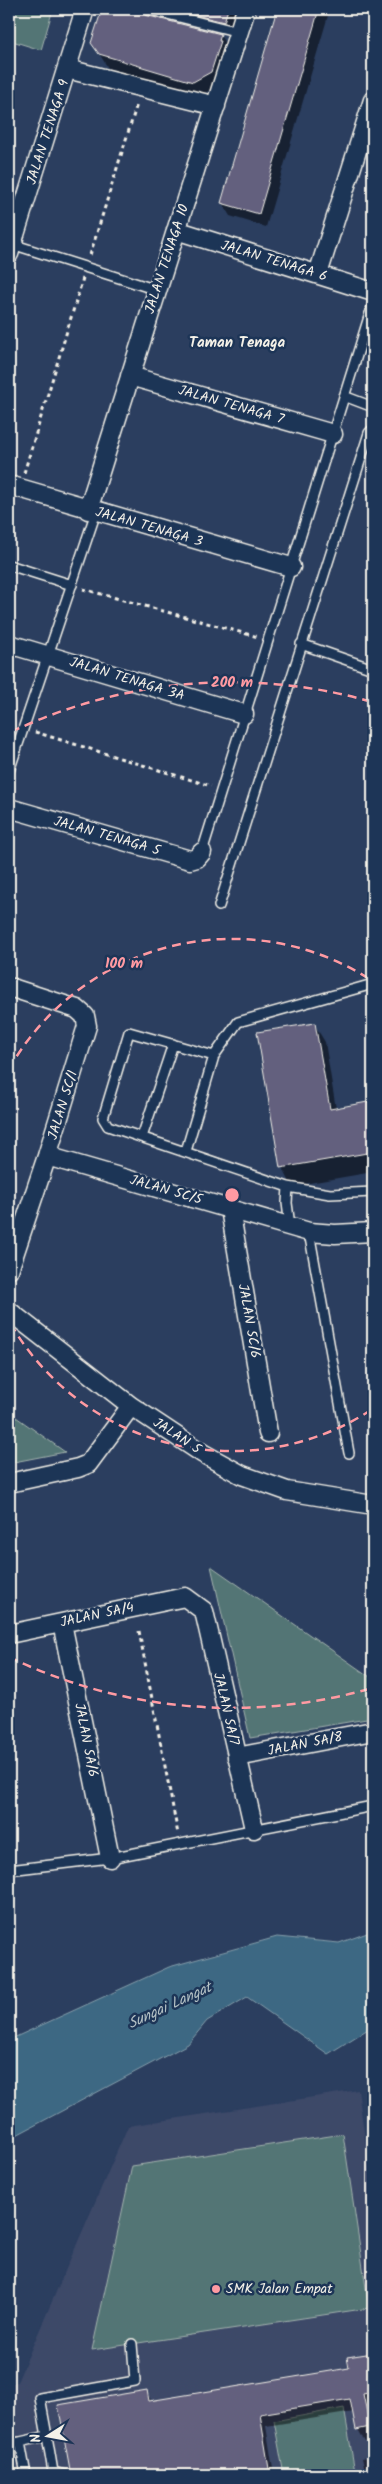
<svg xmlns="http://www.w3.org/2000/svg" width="382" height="2484" font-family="Kalam,sans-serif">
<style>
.built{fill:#3c4868}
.green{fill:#537575;stroke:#a4b3ae}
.water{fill:#3d6883;stroke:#869fab}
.shadow{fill:#0007}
.building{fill:#63607e;stroke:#f4f1e8}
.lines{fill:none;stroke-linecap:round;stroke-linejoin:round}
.lane-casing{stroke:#f4f1e8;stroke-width:12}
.street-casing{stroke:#f4f1e8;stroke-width:21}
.path{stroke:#f4f1e8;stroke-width:3;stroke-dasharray:4 4;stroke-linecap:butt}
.lane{stroke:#1d3557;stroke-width:9}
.street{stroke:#1d3557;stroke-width:18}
.ring{fill:none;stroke:#ff9aa2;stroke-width:2.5;stroke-dasharray:9 6}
.poi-dot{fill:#ff9aa2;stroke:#1d3557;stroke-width:2}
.labels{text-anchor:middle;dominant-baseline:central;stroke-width:5;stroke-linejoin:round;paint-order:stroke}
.street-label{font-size:14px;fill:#f4f1e8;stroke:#1d3557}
.poi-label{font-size:14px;fill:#f4f1e8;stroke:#1d3557;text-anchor:start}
.neighbourhood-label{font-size:15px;font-weight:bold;fill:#f4f1e8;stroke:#1d3557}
.water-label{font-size:15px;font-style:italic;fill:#b4c1c5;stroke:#1d3557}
.centre{fill:#ff9aa2;stroke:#1d3557;stroke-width:2.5}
.ring-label{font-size:15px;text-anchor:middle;font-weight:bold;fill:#ff9aa2;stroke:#1d3557;stroke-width:5;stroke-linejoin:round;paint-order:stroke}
</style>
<rect width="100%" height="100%" fill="#2b3e5f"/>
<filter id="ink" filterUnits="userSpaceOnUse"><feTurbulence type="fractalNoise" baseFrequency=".02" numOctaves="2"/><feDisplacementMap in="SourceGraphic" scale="10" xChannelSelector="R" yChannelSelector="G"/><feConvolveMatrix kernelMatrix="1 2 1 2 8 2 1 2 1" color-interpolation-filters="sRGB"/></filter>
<g filter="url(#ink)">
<path class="built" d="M 358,2090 L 373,2195 L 373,2475 L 9,2475 L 9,2384 L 17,2382 L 128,2126 Z"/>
<path class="green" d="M 9,9 L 53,9 L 41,50 L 9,40 Z
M 9,1412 L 65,1452 L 9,1463 Z
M 211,1566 L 373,1679 L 373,1718 L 250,1738 Z
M 343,2134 L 369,2308 L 92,2350 L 132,2166 Z
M 344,2408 L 355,2472 L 336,2475 L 284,2475 L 274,2421 Z"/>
<path class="water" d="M 373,1931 L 373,2026 L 328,2054 L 247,1997 L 207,2021 L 188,2044 L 9,2139 L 9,2040 L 169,1967 L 277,1937 L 339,1943 Z"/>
<path class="shadow" d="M 103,9 L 239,9 L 231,34 L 156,16 L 152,18 L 220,35 L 228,48 L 218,86 L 201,95 L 108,68 L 92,42 Z
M 279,9 L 330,9 L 266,227 L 230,216 L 222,203 Z
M 314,1024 L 325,1042 L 336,1109 L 373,1103 L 373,1172 L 292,1186 L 282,1167 Z
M 373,2354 L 373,2441 L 365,2442 L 358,2429 L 354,2412 L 266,2426 L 274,2475 L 72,2475 L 60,2406 L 146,2391 L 152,2402 L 350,2369 L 348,2358 Z
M 373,2456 L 373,2475 L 366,2475 L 362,2458 Z"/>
<path class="building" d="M 102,9 L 141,9 L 145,15 L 221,34 L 219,41 L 221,41 L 211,72 L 193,82 L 99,54 L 91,43 Z
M 172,9 L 228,9 L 224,22 Z
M 277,9 L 319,9 L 259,214 L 221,203 Z
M 315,1023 L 330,1109 L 373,1101 L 373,1152 L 280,1168 L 257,1032 Z
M 373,2353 L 373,2392 L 363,2394 L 370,2427 L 356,2430 L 350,2399 L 260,2414 L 270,2475 L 71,2475 L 58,2405 L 147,2390 L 149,2401 L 349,2368 L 347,2357 Z"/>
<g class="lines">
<g class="lane-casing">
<path id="lane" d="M 147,9 L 239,32
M 12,244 L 157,290
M 344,396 L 373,407
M 9,565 L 72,585
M 301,644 L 373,669
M 9,771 L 96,512
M 202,852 L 373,304
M 219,906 L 369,433 L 373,429
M 214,1056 L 129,1032 L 103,1118 L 108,1126 L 288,1187 L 330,1194 L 373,1192
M 142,1137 L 173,1044
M 186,1151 L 214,1056 L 238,1022 L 373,984
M 288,1187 L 287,1203 L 290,1226
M 309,1232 L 349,1453
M 9,1870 L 110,1858 L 373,1806
M 47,2436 L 40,2398 L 135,2381 L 132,2344
M 20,2442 L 47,2436 L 53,2472 L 65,2475
M 9,2444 L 20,2442 L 26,2475"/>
</g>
<g class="street-casing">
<path id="street" d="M 67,69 L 216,106
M 176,230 L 373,292
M 9,254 L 85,9
M 318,274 L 373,100
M 130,376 L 333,434
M 9,485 L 291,567
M 88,510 L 246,9
M 9,644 L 244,714
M 9,808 L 190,860 L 197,858 L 202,852
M 9,987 L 77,1009 L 85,1016 L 87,1026 L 47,1156 L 9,1270
M 47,1156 L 309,1232 L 335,1234 L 373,1232
M 230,1209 L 268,1433
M 9,1311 L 131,1406 L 202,1453 L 242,1475 L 287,1491 L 373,1505
M 9,1483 L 78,1468 L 88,1464 L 131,1406
M 62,1623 L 110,1858
M 9,1634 L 185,1597 L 204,1611 L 254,1829
M 237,1757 L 373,1731"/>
</g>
<path class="path" d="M 90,255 L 137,104
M 24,473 L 83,278
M 83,589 L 258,637
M 35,732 L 211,786
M 139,1631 L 178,1834"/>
<use href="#lane" class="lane"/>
<use href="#street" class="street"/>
</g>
</g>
<g class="ring">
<path d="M371 1410A256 256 0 0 1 9 1321M9 1069A256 256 0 0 1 371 980"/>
<path d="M369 1689A513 513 0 0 1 11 1658M11 732A513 513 0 0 1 369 701"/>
</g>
<circle class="poi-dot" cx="216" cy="2289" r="5"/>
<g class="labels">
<g class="street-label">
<text transform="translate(48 132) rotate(-72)">JALAN TENAGA 9</text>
<text transform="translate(167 259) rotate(-72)">JALAN TENAGA 10</text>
<text transform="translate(274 261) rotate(17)">JALAN TENAGA 6</text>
<text transform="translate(231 405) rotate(16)">JALAN TENAGA 7</text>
<text transform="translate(149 527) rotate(16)">JALAN TENAGA 3</text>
<text transform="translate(127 679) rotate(17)">JALAN TENAGA 3A</text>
<text transform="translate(107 836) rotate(16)">JALAN TENAGA 5</text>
<text transform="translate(63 1105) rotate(-73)">JALAN 5C/1</text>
<text transform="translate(166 1190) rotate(16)">JALAN 5C/5</text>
<text transform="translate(249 1321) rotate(80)">JALAN 5C/6</text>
<text transform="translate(177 1436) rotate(33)">JALAN 5</text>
<text transform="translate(97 1615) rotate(-12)">JALAN 5A/4</text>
<text transform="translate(226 1709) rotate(77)">JALAN 5A/7</text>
<text transform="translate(86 1740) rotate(79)">JALAN 5A/6</text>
<text transform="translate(305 1744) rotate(-11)">JALAN 5A/8</text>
</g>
<g class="poi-label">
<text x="226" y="2289">SMK Jalan Empat</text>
</g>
<g class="neighbourhood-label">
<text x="237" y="343">Taman Tenaga</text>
</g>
<g class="water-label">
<text transform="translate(170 2006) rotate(-25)">Sungai Langat</text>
</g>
</g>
<circle cx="232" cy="1195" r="8" class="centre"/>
<g class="ring-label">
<text x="232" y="687">200 m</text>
<text x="124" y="968">100 m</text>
</g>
<rect width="382" height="2484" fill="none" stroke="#1d3557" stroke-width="30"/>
<rect x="15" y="15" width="352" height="2454" fill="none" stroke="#f4f1e8" stroke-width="2" filter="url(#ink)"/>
<g transform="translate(48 2436) rotate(259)" stroke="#1d3557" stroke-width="4" paint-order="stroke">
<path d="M0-4L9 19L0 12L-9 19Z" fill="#f4f1e8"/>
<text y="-8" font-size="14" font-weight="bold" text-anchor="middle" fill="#f4f1e8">N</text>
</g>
</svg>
